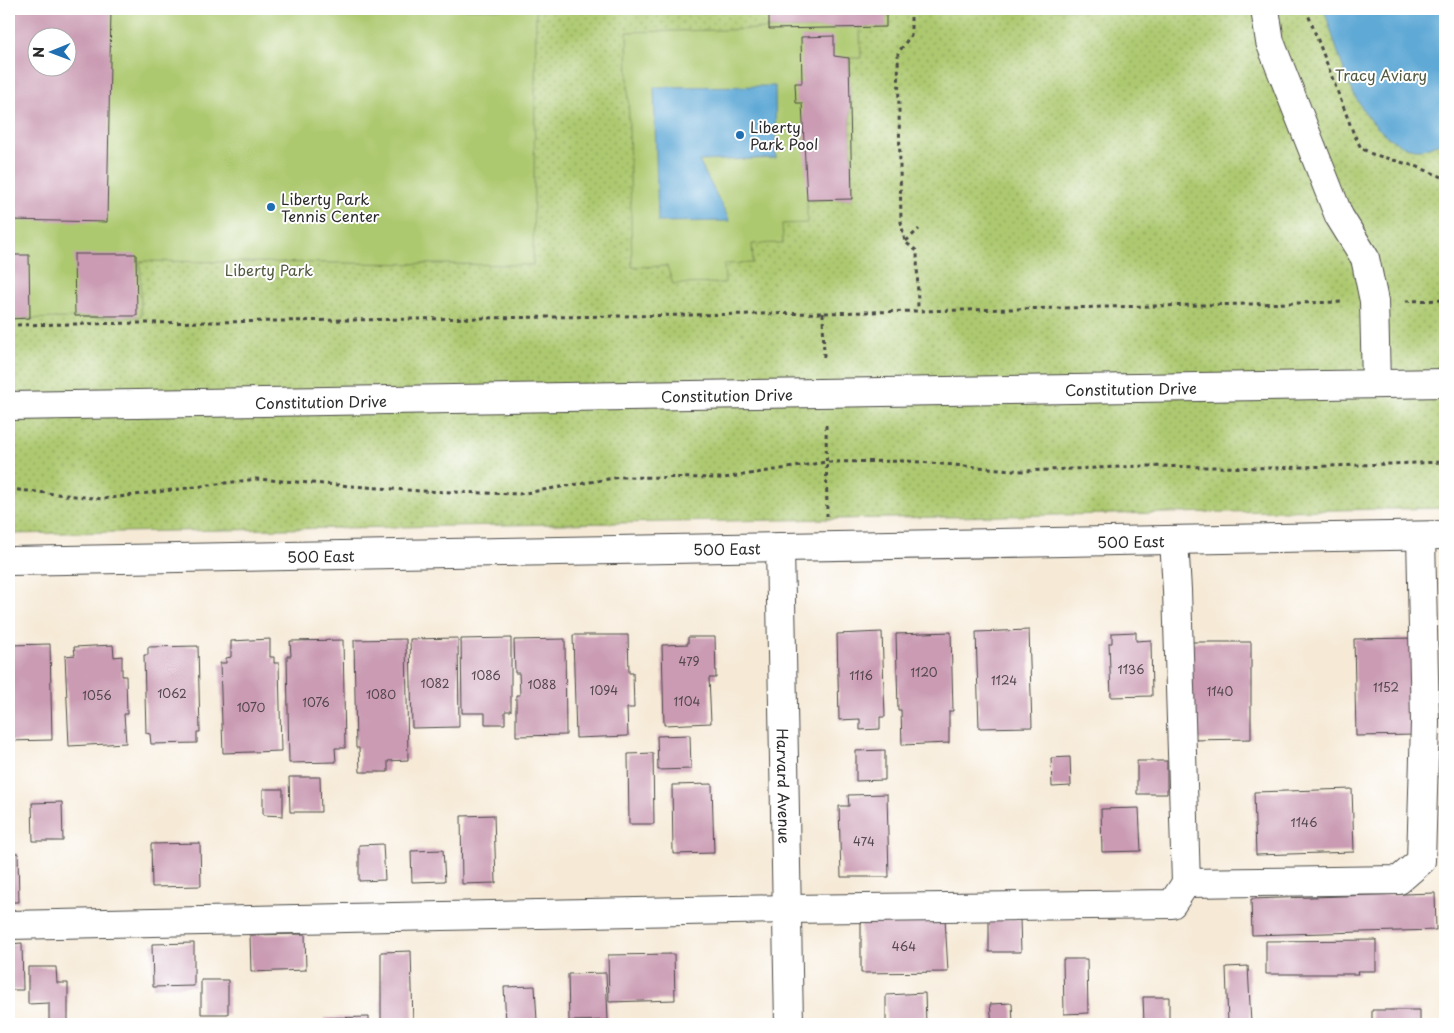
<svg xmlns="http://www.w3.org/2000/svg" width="1454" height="1033" font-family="'Playpen Sans',sans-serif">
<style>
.park{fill:url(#park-dots);stroke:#6c7a4e;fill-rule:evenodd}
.pitch{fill:#adc970;stroke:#6c7a4e;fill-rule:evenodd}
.water{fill:#5ea9d6;stroke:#446a80}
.building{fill:#ca9bb3;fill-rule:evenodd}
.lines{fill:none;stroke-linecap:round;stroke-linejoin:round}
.minor-casing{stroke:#494845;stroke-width:30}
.path{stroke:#494845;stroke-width:3;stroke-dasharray:4 4;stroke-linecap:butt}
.minor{stroke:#fff;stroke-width:28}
.poi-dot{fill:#1f6fb2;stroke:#fff;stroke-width:2}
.labels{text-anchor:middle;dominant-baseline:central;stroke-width:4;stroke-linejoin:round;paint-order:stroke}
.number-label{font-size:12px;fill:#53474d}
.park-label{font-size:15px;fill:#525a40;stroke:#fff}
.poi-label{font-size:15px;fill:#2b2b2b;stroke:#fff;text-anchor:start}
.street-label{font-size:15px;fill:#2b2b2b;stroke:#fff}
</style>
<defs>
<pattern id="park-dots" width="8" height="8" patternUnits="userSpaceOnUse" patternTransform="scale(1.25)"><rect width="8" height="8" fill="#adc970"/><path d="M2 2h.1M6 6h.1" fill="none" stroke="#8da35c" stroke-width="1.8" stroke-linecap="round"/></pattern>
</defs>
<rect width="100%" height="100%" fill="#fff"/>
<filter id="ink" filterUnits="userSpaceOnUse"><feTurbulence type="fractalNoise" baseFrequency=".02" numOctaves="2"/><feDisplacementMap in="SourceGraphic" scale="10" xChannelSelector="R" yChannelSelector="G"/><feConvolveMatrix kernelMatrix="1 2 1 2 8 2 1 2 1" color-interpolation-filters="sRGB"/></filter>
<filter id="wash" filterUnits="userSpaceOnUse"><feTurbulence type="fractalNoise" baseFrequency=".0096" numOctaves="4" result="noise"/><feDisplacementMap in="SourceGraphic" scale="20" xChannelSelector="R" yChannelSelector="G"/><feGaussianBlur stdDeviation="1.12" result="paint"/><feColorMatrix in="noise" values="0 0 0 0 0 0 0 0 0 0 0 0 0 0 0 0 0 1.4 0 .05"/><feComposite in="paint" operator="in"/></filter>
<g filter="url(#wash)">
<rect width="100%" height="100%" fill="#f6ead7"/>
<path class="park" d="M 9,9 L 1445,9 L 1445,508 L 9,534 ZM 38,38 L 68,38 L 68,68 L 38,68 Z"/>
<path class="pitch" d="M 9,9 L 536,9 L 533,265 L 140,261 L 141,317 L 9,319 ZM 38,38 L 68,38 L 68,68 L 38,68 Z
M 860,27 L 861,58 L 849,58 L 852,199 L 807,200 L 807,223 L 782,224 L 783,243 L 752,244 L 753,263 L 724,264 L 725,283 L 673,284 L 667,266 L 632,267 L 627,32 Z"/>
<path class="water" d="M 1324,9 L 1445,9 L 1445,141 C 1436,144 1426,150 1416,149 C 1389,147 1363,114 1353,92 C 1341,66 1333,36 1324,9 Z
M 775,86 L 776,158 L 699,161 L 730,221 L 658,222 L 654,87 Z"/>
<g id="blocks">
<path class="building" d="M 9,9 L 111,9 L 107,222 L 9,220 ZM 38,38 L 68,38 L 68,68 L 38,68 Z
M 769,9 L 886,9 L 886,27 L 769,29 Z
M 834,36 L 834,56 L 849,58 L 852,199 L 807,200 L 802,103 L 796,103 L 795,83 L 802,83 L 801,37 Z
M 74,254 L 136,254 L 137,316 L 75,316 Z
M 9,255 L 29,255 L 30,318 L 9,319 Z
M 1029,630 L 1032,727 L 979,728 L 976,632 Z
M 882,632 L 885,717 L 880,717 L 880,729 L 860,730 L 860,719 L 839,720 L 837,634 Z
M 951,632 L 953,711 L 949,711 L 949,743 L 902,745 L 901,710 L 898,710 L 896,634 Z
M 1136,632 L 1136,641 L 1151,640 L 1152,696 L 1111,697 L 1109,643 L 1112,643 L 1112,633 Z
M 573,635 L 628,635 L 629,673 L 633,673 L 634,708 L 627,708 L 628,736 L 576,738 Z
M 688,637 L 715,637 L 716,678 L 709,678 L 711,723 L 664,725 L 662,645 L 688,644 Z
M 458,638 L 459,727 L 412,728 L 410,639 Z
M 511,638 L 511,711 L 505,711 L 505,724 L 485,724 L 485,713 L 462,713 L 461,639 Z
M 1416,638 L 1417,735 L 1356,736 L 1354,639 Z
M 270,639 L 270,657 L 274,657 L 274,663 L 279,663 L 281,751 L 223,753 L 220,663 L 226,663 L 226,658 L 231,657 L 231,641 Z
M 406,639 L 408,760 L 388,761 L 388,772 L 360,772 L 359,748 L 356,748 L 354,640 Z
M 565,639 L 566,735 L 516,736 L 516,695 L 520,695 L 519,673 L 515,673 L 514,640 Z
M 343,640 L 345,748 L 335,748 L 336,762 L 289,763 L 287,656 L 291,656 L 290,641 Z
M 1189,642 L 1251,642 L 1251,739 L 1190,740 Z
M 50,644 L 52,740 L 9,741 L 9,645 Z
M 113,645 L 114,657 L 122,656 L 122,676 L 126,676 L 127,714 L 124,714 L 126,743 L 69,746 L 65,656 L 75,655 L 74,647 Z
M 198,646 L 200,732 L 197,732 L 197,743 L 151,744 L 150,734 L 146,733 L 144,655 L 148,655 L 148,647 Z
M 690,735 L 691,769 L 658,770 L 657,736 Z
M 885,750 L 885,780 L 856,781 L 856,751 Z
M 653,753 L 654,824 L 629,824 L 628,754 Z
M 1070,757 L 1071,786 L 1052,787 L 1051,758 Z
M 1137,761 L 1167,761 L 1167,794 L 1137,794 Z
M 289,777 L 320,777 L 321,812 L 290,812 Z
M 712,784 L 714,853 L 673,854 L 672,785 Z
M 263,789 L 283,789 L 283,816 L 263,815 Z
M 1352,789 L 1354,852 L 1256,855 L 1254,792 Z
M 887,794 L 889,877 L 841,877 L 839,806 L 849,806 L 848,795 Z
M 62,802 L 63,841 L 33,841 L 32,803 Z
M 1139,808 L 1141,851 L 1102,852 L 1101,809 Z
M 494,815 L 496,883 L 462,884 L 461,816 Z
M 200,843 L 201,886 L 152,887 L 151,844 Z
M 383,844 L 385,880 L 359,881 L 359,845 Z
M 443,850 L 445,881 L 412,882 L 411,851 Z
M 9,853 L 18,853 L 19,902 L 9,902 Z
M 1435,893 L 1436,930 L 1252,935 L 1251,899 Z
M 945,918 L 948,972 L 861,973 L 861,920 Z
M 989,919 L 1020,919 L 1021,952 L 989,952 Z
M 305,934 L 306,970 L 251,972 L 250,935 Z
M 1376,940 L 1376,971 L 1357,971 L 1358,974 L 1266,974 L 1266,941 Z
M 22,943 L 23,990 L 9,990 L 9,944 Z
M 194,943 L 194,986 L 153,987 L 152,944 Z
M 411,951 L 413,1024 L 381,1024 L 381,952 Z
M 674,954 L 675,1000 L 609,1002 L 608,955 Z
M 1063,959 L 1087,959 L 1088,1013 L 1064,1014 Z
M 1248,966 L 1251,1024 L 1228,1024 L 1226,967 Z
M 28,967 L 56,967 L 57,983 L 68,983 L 68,1024 L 49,1024 L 49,1003 L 28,1004 Z
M 606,973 L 608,1020 L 569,1021 L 568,974 Z
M 201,980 L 228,980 L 228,1014 L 201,1014 Z
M 535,986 L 537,1021 L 506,1022 L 504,987 Z
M 925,993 L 926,1024 L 886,1024 L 886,995 Z
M 1143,997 L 1169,997 L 1169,1024 L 1144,1024 Z
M 1012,1003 L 1013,1024 L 992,1024 L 990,1004 Z
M 1372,1010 L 1420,1010 L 1420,1024 L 1372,1024 Z
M 369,1017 L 369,1024 L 324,1024 L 324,1018 Z
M 1317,1021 L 1317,1024 L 1263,1024 L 1263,1022 Z"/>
</g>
</g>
<g filter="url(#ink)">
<use href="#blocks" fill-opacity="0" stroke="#494845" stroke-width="1"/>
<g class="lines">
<g class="minor-casing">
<g id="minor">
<path d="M 1265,9 L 1270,42 L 1339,216 L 1365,258 L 1374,301 L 1376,384"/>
<path id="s1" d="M 9,406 L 1445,383"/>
<path d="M 1174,540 L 1177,590 L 1186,883 L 1399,880 L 1421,861 L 1425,723 L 1421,536"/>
<path id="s2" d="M 780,547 L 789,1024"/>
<path id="s3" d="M 9,561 L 1445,535"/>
<path d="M 9,925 L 787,909 L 1172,904 L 1186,883"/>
</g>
</g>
<path class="path" d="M 911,9 L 911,35 L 898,53 L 901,222 L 905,242 L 917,251 L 918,310
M 1306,9 L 1353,132 L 1361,148 L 1372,154 L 1418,167 L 1445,178
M 906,241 L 919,229
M 1406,301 L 1445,300
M 823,313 L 824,360
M 9,325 L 823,313 L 1343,302
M 826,425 L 827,516
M 9,489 L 103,499 L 256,479 L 420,491 L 519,494 L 620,477 L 724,478 L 826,462 L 907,461 L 1023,471 L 1144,466 L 1274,468 L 1445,462"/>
<use href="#minor" class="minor"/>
</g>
</g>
<g class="poi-dot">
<circle cx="740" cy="135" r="5"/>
<circle cx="271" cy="207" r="5"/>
</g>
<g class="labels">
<g class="number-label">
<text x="689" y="661">479</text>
<text x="1131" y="669">1136</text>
<text x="924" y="672">1120</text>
<text x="486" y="675">1086</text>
<text x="861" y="675">1116</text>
<text x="1004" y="680">1124</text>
<text x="435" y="683">1082</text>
<text x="542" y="684">1088</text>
<text x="1386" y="687">1152</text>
<text x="604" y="690">1094</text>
<text x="1220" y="691">1140</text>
<text x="172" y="693">1062</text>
<text x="381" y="694">1080</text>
<text x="97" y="695">1056</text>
<text x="687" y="701">1104</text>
<text x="316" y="702">1076</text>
<text x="251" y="707">1070</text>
<text x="1304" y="822">1146</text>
<text x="864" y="841">474</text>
<text x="904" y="946">464</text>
</g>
<g class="park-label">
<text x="1381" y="74">Tracy Aviary</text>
<text x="269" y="269">Liberty Park</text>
</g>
<g class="poi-label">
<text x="750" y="126">Liberty<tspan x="750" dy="17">Park Pool</tspan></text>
<text x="281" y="198">Liberty Park<tspan x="281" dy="17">Tennis Center</tspan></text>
</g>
<g class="street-label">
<text stroke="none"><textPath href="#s1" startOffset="1122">Constitution Drive</textPath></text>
<text stroke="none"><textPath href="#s1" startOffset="718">Constitution Drive</textPath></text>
<text stroke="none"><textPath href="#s1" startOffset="312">Constitution Drive</textPath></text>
<text stroke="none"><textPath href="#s3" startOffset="1122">500 East</textPath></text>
<text stroke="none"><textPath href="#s3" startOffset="718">500 East</textPath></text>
<text stroke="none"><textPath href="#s3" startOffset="312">500 East</textPath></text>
<text stroke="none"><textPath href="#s2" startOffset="239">Harvard Avenue</textPath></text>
</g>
</g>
<rect width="1454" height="1033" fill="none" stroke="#fff" stroke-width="30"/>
<g transform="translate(52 52) rotate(269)"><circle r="24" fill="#ffffff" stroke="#aaaaaa"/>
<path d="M0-4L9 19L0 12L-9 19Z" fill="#1f6fb2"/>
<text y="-8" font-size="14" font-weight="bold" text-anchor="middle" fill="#2b2b2b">N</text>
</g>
</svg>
